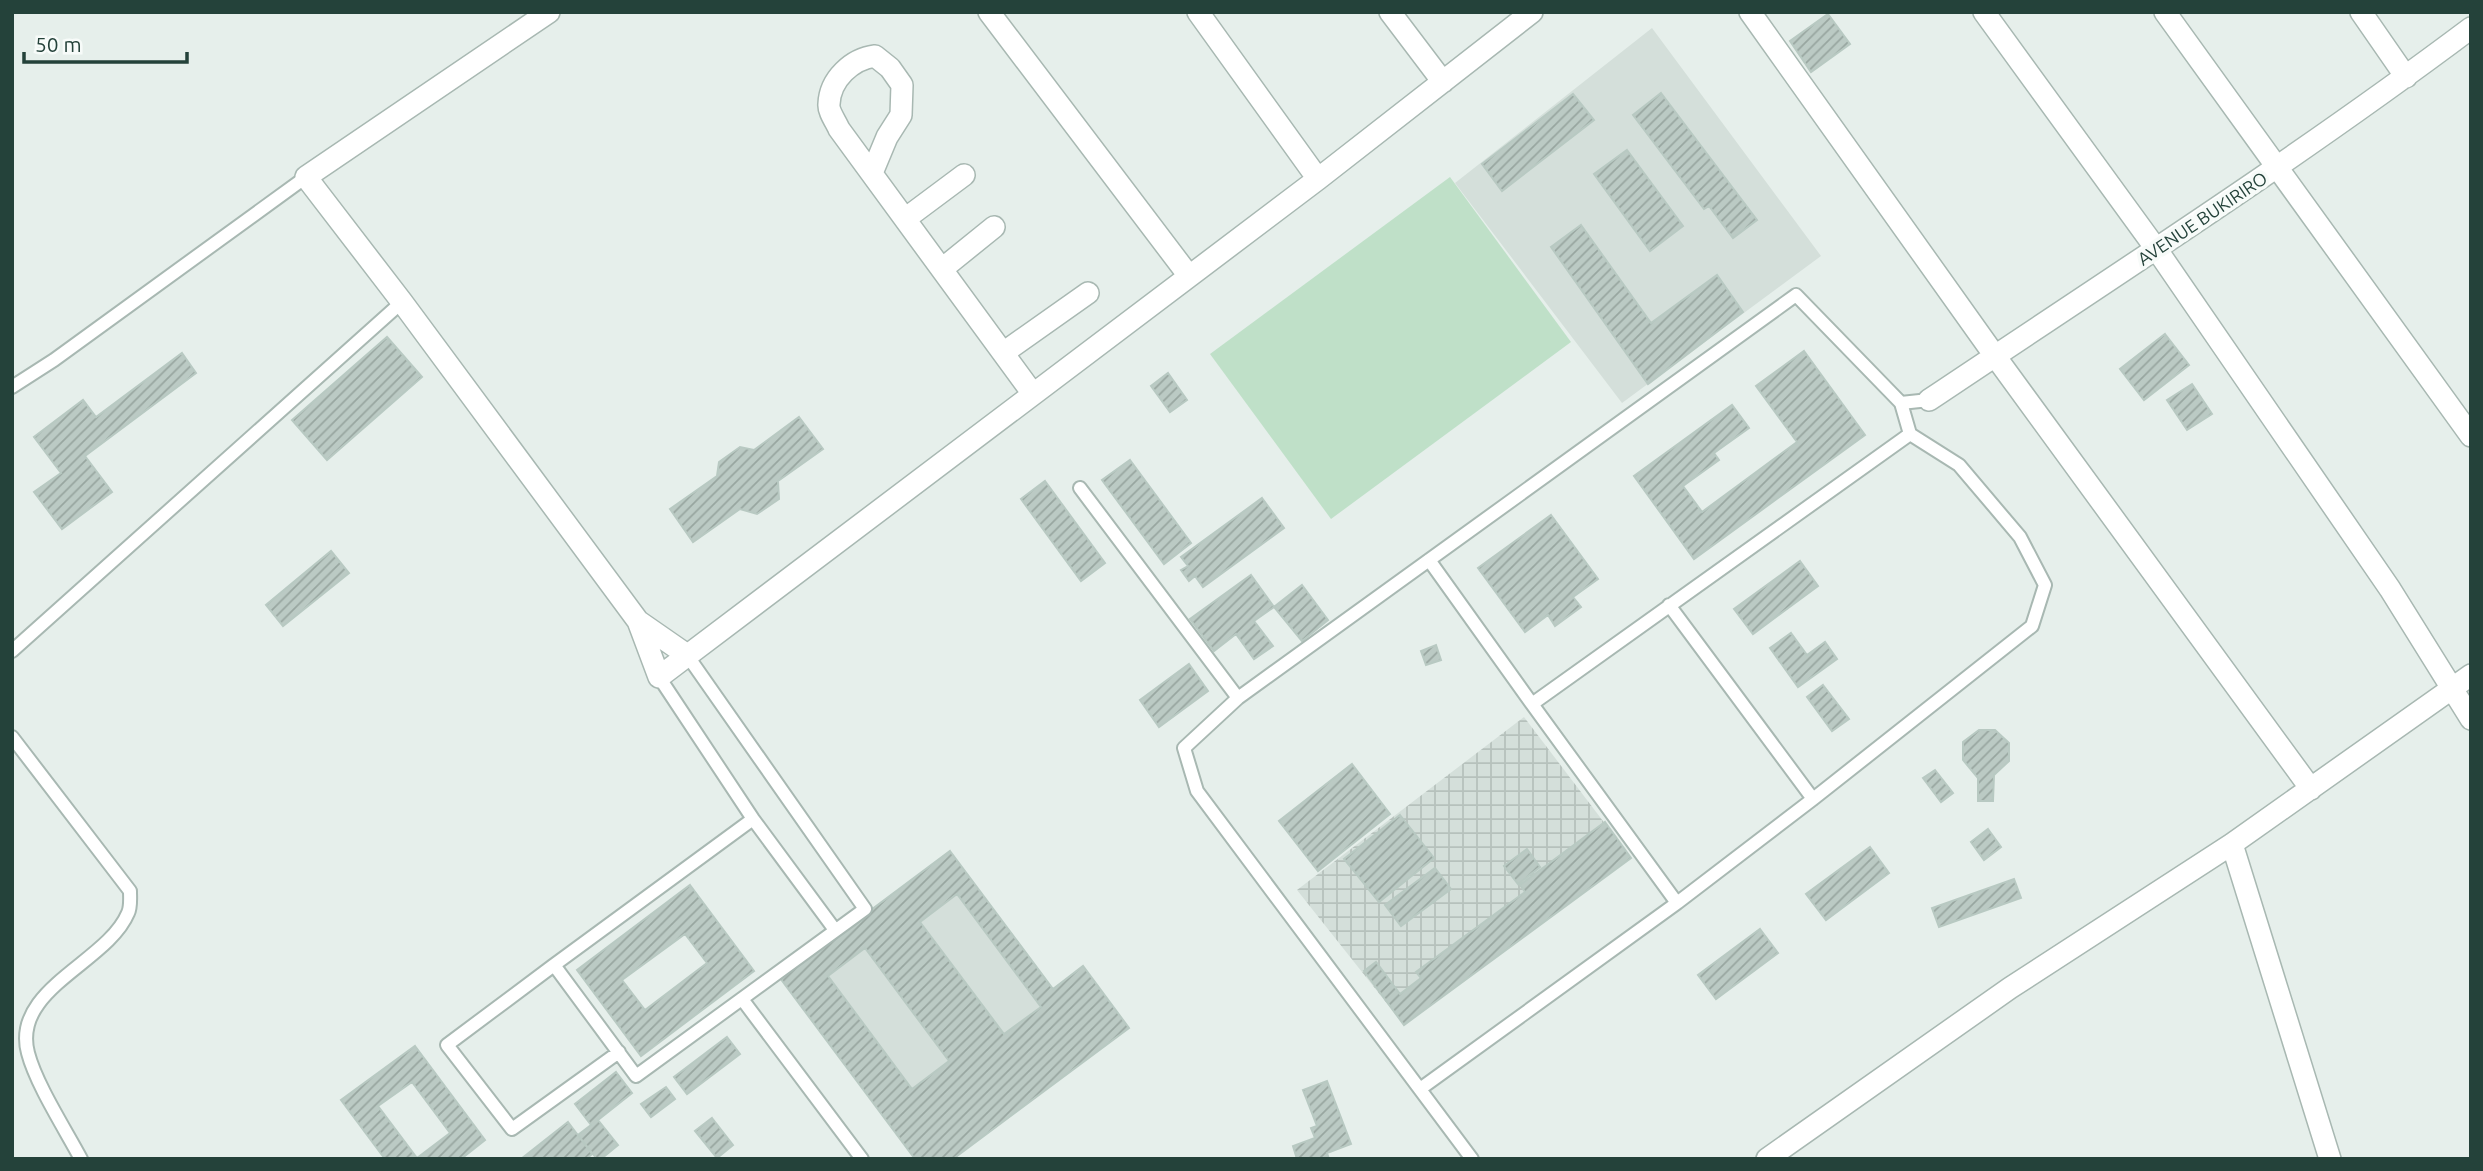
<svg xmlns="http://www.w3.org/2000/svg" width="2483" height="1171" font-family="Ubuntu,sans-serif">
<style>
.built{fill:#d4dfda}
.industrial{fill:url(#industrial-grid)}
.garden{fill:#bfe0c8}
.building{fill:url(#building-hatch);stroke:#b8c9c2;stroke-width:2;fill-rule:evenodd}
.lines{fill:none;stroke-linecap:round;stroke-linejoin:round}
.service-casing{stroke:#a8b8b2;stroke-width:16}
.minor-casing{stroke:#a8b8b2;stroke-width:24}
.service{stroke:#fff;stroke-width:12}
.minor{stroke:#fff;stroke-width:21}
.labels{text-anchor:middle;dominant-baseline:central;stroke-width:7;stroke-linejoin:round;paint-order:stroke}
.street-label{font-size:18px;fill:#24423a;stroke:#f7fbf9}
</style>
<defs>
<pattern id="industrial-grid" width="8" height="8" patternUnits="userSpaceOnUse" patternTransform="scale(1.75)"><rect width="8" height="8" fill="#d4dfda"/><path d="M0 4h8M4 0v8" fill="none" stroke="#b6c1bc"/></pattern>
<pattern id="building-hatch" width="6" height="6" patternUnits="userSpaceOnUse" patternTransform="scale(1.75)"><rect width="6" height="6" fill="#bbcac4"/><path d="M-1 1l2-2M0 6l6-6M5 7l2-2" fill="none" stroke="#98a6a0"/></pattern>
</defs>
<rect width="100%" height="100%" fill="#e6efeb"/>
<path class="built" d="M 1652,28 L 1821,256 L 1622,403 L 1455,183 Z
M 950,851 L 1053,988 L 1083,966 L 1129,1028 L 953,1159 L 915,1159 L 780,978 Z"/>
<path class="industrial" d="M 1524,717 L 1631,858 L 1404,1025 L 1297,890 Z"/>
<path class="garden" d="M 1450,177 L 1571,342 L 1331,519 L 1210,354 Z"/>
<path class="building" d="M 1828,14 L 1850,44 L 1811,72 L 1790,41 Z
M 1661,93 L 1757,220 L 1733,238 L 1709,206 L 1704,209 L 1633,115 Z
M 1573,94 L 1594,120 L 1502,191 L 1482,164 Z
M 1627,150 L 1683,226 L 1650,251 L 1594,174 Z
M 1581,225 L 1651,323 L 1717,275 L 1743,312 L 1648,384 L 1551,247 Z
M 2165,334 L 2189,365 L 2144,400 L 2120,369 Z
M 387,337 L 422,377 L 327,460 L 292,420 Z
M 1804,351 L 1865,435 L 1694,559 L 1634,476 L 1732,405 L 1749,428 L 1714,453 L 1719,460 L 1683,486 L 1702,512 L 1797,442 L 1756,386 Z
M 182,353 L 196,373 L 85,456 L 112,492 L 62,529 L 34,492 L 61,473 L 34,437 L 83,400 L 96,417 Z
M 1168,373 L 1187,400 L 1170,412 L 1151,386 Z
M 2192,384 L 2212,414 L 2187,430 L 2167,400 Z
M 799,417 L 823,449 L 778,481 L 779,499 L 757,514 L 740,509 L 693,542 L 670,509 L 717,476 L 719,462 L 740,447 L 754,450 Z
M 1130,460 L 1191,543 L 1164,564 L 1102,480 Z
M 1045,481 L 1105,563 L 1081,581 L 1021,499 Z
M 1262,498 L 1284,528 L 1203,587 L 1195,576 L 1189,581 L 1181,570 L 1188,566 L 1181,557 Z
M 1551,515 L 1598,579 L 1573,597 L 1581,607 L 1555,626 L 1548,615 L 1525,632 L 1478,568 Z
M 331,551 L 349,573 L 283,626 L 266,605 Z
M 1800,561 L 1818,586 L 1753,634 L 1734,609 Z
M 1251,575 L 1274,607 L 1254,621 L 1273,646 L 1254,659 L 1236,634 L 1214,651 L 1190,619 Z
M 1302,585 L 1328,620 L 1302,641 L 1274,607 Z
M 1791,633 L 1807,655 L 1825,642 L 1837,659 L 1798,687 L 1770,648 Z
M 1436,645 L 1441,660 L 1426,665 L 1421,651 Z
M 1189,664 L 1208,691 L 1159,727 L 1140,700 Z
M 1823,685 L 1849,719 L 1832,731 L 1807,697 Z
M 1979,730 L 1995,730 L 2009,743 L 2009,761 L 1994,775 L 1993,801 L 1978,801 L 1978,778 L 1963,760 L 1963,742 Z
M 1352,764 L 1390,814 L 1318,871 L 1279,821 Z
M 1935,770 L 1953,793 L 1941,802 L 1923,778 Z
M 1400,815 L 1434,858 L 1379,902 L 1344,859 Z
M 1605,822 L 1631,858 L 1404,1025 L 1364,971 L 1376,962 L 1400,994 L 1421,978 L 1416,972 L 1525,892 L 1520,885 Z
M 1988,829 L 2001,847 L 1984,860 L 1971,842 Z
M 1870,847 L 1889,873 L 1826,920 L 1806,894 Z
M 1527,849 L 1540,867 L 1518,884 L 1504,866 Z
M 950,851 L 1053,989 L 1083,966 L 1129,1028 L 953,1159 L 915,1159 L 780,978 ZM 957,894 L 1041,1007 L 1004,1034 L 920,922 ZM 865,948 L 949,1061 L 912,1089 L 828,976 Z
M 1435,868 L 1451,889 L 1401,926 L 1385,905 Z
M 2014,879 L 2021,898 L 1939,927 L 1932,908 Z
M 690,885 L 754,971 L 641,1056 L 577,970 ZM 685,934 L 707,963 L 645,1010 L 622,980 Z
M 1760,929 L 1778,953 L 1716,999 L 1698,975 Z
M 727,1037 L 740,1054 L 687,1094 L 674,1077 Z
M 415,1046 L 485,1140 L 461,1159 L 385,1159 L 341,1100 ZM 412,1082 L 450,1133 L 417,1158 L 378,1106 Z
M 616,1072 L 632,1093 L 598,1120 L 618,1145 L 601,1159 L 597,1159 L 578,1135 L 591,1125 L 575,1104 Z
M 1327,1081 L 1351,1144 L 1327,1153 L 1329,1159 L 1297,1159 L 1293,1146 L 1315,1138 L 1311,1128 L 1317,1126 L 1303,1090 Z
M 666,1087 L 675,1099 L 651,1117 L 641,1104 Z
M 712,1118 L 733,1145 L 717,1158 L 695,1131 Z
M 568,1122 L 592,1154 L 586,1159 L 521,1159 Z"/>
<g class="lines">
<g class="service-casing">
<path id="service" d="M 12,387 L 54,360 L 306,177
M 1901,403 L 1929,400
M 1080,488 L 1238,698
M 1429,560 L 1532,704
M 1669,605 L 1813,799
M 12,651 L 402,302
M 687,655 L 865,909 L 636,1076 L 554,965 L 753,819
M 659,677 L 753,819 L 835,930
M 12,737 L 130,891 C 130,898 131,907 128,913 C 107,963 11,989 28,1053 C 36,1084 65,1129 81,1159
M 554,965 L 447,1045 L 512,1129 L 619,1052
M 742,999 L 862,1159
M 1420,1089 L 1677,903 L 1813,799 L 2032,626 L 2045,585 L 2020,537 L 1959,465 L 1910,434 L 1532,704 L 1677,903
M 1472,1159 L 1197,791 L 1184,748 L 1238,698 L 1796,295 L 1901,403 L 1910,434"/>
</g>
<g class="minor-casing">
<path id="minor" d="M 549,12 L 306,177 L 402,302 L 638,621 L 659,677 L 1318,179 L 1532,12
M 989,12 L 1189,276
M 1198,12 L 1318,179
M 1390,12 L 1443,82
M 1750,12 L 1995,356 L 2311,789
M 1984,12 L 2157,250 L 2390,589 L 2471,719
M 2165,12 L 2471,436
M 2361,12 L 2406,77
M 872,173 L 887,137 L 901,115 L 902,85 L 890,68 L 875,56 C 852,59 830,79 829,104 C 828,111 836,122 839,129 L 1033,394
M 905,219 L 964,175
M 942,269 L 994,227
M 1003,353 L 1088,293
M 1929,400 C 2111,278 2295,160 2471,28
M 638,621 L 687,655
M 2232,844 L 2330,1159
M 1767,1159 L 2010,988 L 2232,844 L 2471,675"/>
</g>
<use href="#service" class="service"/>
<use href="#minor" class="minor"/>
</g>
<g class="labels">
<g class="street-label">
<text transform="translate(2202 218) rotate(-34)">AVENUE BUKIRIRO</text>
</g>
</g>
<rect width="2483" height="1171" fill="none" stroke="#24423a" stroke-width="28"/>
<path d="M24 52v10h163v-10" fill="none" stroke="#24423a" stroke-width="3.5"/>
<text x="35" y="52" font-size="21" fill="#24423a" stroke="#f7fbf9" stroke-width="5" paint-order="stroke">50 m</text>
</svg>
